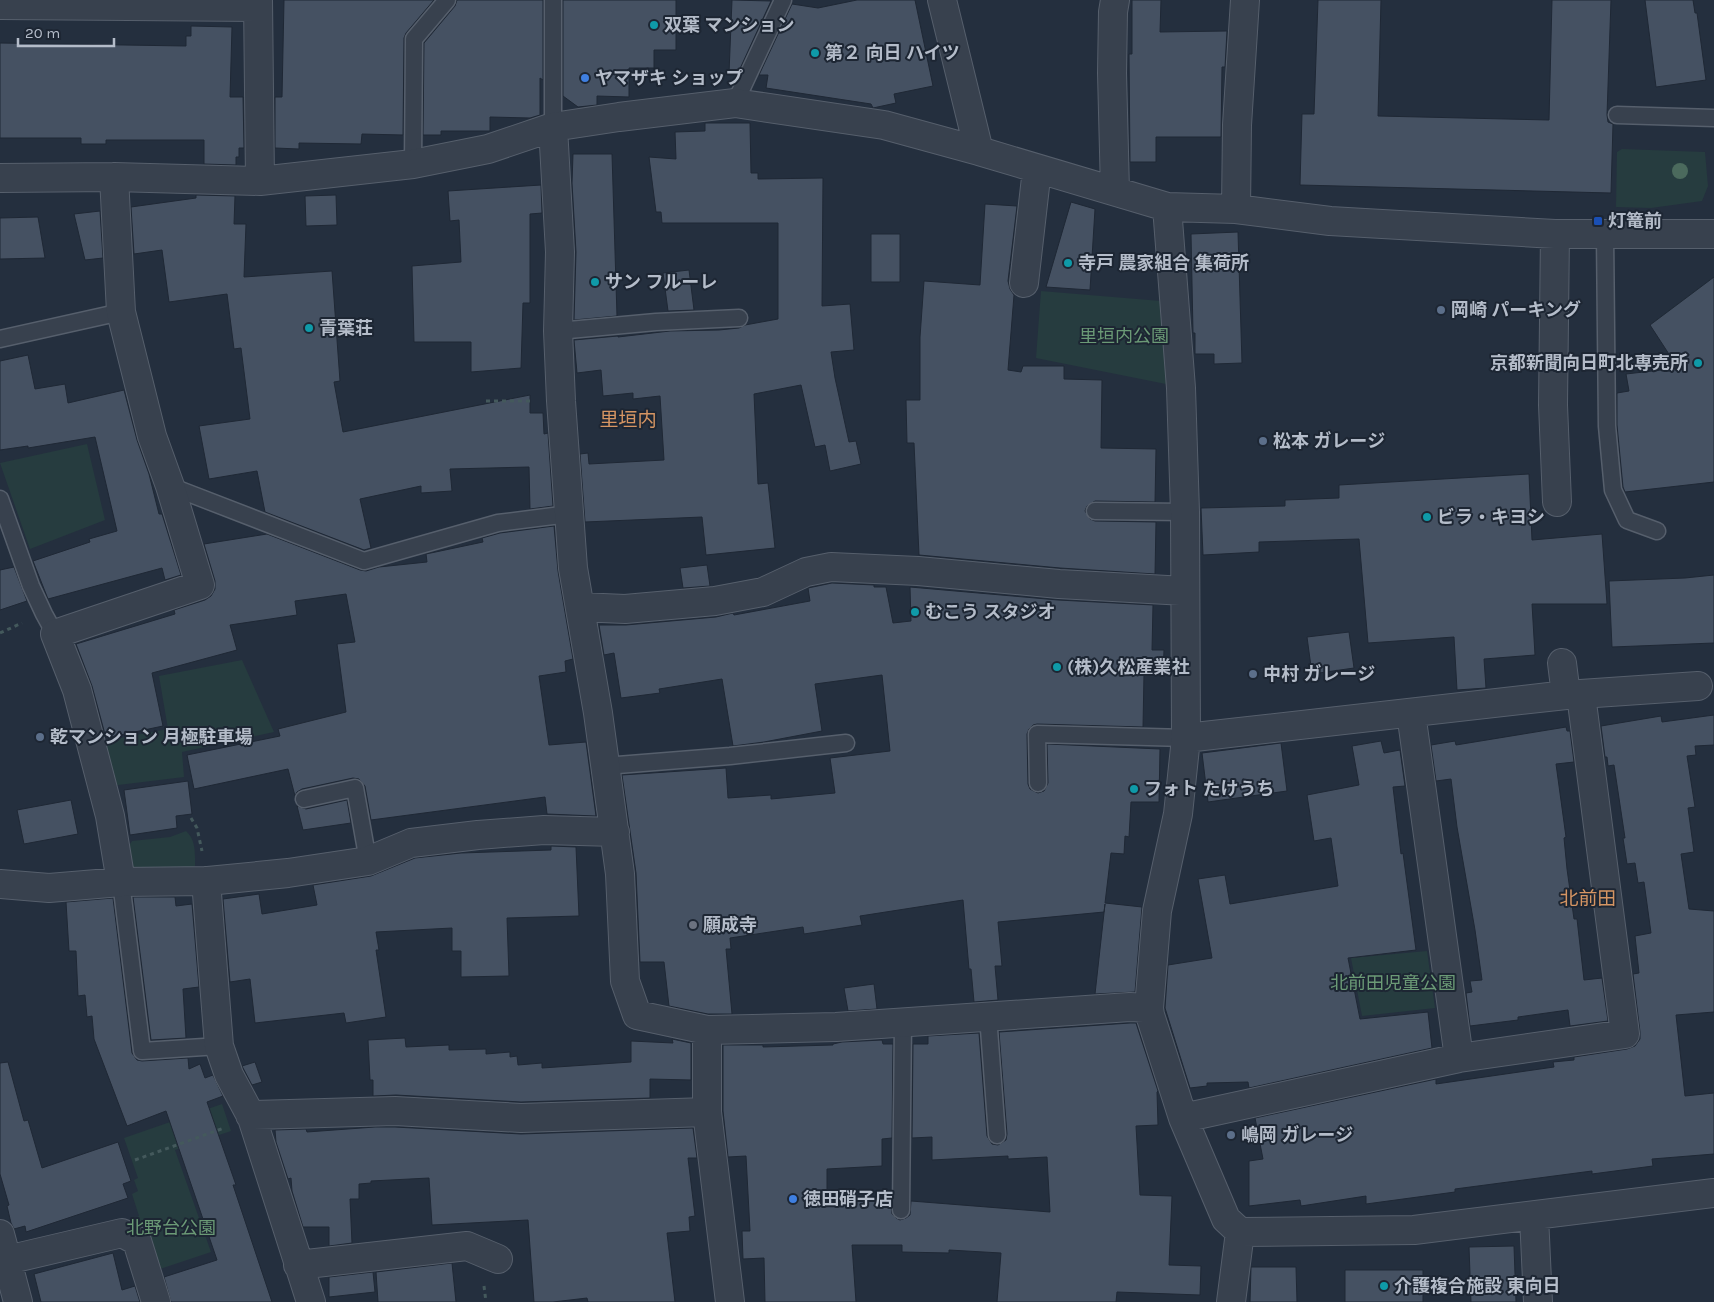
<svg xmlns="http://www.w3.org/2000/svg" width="1714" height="1302" font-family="Karla,'Noto Sans JP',sans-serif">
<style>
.green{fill:#263c3f}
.building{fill:#455162;stroke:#1f2835}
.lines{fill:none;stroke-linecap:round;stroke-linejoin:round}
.lane-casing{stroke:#565f6c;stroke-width:19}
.street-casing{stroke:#565f6c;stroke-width:30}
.path{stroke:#44595c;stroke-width:3;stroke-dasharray:4 4;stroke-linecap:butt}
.lane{stroke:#38414e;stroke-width:16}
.street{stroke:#38414e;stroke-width:28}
.tree{fill:#4b6a5d}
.culture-dot{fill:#0f9aa8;stroke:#1d2633;stroke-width:2}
.shop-dot{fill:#3f7fe0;stroke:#1d2633;stroke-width:2}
.transit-dot{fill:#1a4fb4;stroke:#1d2633;stroke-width:2}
.service-dot{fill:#5c6f8a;stroke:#1d2633;stroke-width:2}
.worship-dot{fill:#6b7280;stroke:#1d2633;stroke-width:2}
.labels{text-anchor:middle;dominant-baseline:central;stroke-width:4;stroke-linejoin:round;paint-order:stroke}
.poi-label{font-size:18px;font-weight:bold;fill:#b4bcc9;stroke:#1d2633;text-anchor:start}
.park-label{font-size:18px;fill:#6b9a76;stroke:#1d2633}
.neighbourhood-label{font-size:19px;fill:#d59563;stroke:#1d2633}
</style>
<rect width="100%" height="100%" fill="#242f3e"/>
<path class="green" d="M 1622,149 L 1705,152 L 1708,186 L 1702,201 L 1651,208 L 1616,207 L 1617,152 Z
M 1041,291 L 1161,301 L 1166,384 L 1036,358 Z
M 87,444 L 105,520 L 30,549 L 0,463 Z
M 242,660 L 274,732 L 182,752 L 184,777 L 110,786 L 99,742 L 168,729 L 159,676 Z
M 186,831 C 196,840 195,853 195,866 L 191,869 L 135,871 C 125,859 123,854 132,841 L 170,837 Z
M 1427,951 L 1435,1008 L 1362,1016 L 1351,958 Z
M 222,1104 L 231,1131 L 175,1150 L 211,1252 L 154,1271 L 135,1218 L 139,1216 L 132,1194 L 138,1191 L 134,1180 L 138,1178 L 124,1138 Z"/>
<path class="building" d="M 284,0 L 434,0 L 406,33 L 404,38 L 403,135 L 362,134 L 361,144 L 299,143 L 299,149 L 275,148 L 275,97 L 282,97 Z
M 457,0 L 543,0 L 543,80 L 540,78 L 540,115 L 530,118 L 490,117 L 490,131 L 441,131 L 441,135 L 423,135 L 424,43 L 455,6 Z
M 563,0 L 676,0 L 676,50 L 654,50 L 654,68 L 629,68 L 629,97 L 597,96 L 597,105 L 578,107 L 563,96 Z
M 732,0 L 771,1 L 738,73 L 729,73 Z
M 857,0 L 915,0 L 933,86 L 894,94 L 896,103 L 873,108 L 871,104 L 766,88 L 768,75 L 759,75 L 792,4 L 818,8 Z
M 1132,0 L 1161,0 L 1160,32 L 1227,31 L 1225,67 L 1222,67 L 1221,137 L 1156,137 L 1156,162 L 1130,162 L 1129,54 L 1132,54 Z
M 1318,0 L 1381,0 L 1378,116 L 1549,120 L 1552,0 L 1611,0 L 1607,115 L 1608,122 L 1613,124 L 1611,193 L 1300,185 L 1302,114 L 1314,114 Z
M 1645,0 L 1693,0 L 1695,13 L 1697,13 L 1706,80 L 1656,87 Z
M 191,26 L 232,27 L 230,97 L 243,97 L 244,148 L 239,148 L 239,157 L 236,157 L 236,165 L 204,164 L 204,140 L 106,140 L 106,144 L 81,144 L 81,138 L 0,138 L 0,43 L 186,46 L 186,36 L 191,36 Z
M 705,123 L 750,123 L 751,173 L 758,173 L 758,179 L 823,178 L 822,306 L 850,304 L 854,350 L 831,352 L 835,378 L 849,442 L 856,441 L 861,464 L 830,471 L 825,445 L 815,447 L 801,385 L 754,394 L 758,484 L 768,483 L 775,548 L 706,555 L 702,517 L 585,522 L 580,454 L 588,453 L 589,464 L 664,460 L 660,396 L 633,399 L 633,393 L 603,396 L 601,370 L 577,373 L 574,340 L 618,336 L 618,337 L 670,331 L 719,330 L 739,328 L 745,325 L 778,319 L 778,223 L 662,223 L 661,212 L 656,212 L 649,157 L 676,159 L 675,132 L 705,131 Z
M 573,154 L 612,154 L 617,316 L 574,320 L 576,252 L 572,183 Z
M 541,185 L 542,213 L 530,214 L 530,303 L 523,303 L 521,368 L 471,372 L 471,342 L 414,342 L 412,266 L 461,262 L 459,220 L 450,221 L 448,191 Z
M 196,195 L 235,196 L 234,224 L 246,224 L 244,277 L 332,271 L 340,381 L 334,382 L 343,432 L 530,395 L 530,413 L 543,413 L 544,434 L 548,433 L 553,506 L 530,509 L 529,467 L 450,469 L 452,491 L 421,493 L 421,486 L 360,499 L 371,548 L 364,550 L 265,512 L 257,471 L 209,479 L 199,426 L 250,419 L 241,348 L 234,349 L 227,294 L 169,302 L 162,250 L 134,254 L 131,207 L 196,198 Z
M 336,195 L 337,225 L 306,226 L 305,196 Z
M 1071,202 L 1095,209 L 1090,290 L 1046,287 Z
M 985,204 L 1017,206 L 1008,281 L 1010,289 L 1014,295 L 1008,370 L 1021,372 L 1023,366 L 1064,366 L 1064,379 L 1102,380 L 1101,448 L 1156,449 L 1155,502 L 1095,501 L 1087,506 L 1085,511 L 1090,519 L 1095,521 L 1156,522 L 1155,574 L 1060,568 L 919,555 L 914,443 L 907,443 L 906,400 L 920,400 L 920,337 L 924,281 L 980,285 Z
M 100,211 L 103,258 L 85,260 L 74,214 Z
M 38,217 L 45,258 L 0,259 L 0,218 Z
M 1238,232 L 1242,363 L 1214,364 L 1214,354 L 1195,354 L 1195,333 L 1193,333 L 1191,234 Z
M 871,234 L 900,234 L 900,282 L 871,282 Z
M 689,270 L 694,310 L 668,311 L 663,273 Z
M 1714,277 L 1714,482 L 1625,492 L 1623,487 L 1617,425 L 1617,393 L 1629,391 L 1626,374 L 1678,368 L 1650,325 Z
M 28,355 L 35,389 L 65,384 L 68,403 L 124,390 L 137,440 L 149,474 L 159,514 L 162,514 L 181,575 L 165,580 L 162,568 L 48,599 L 33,561 L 90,542 L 89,539 L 117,531 L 95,437 L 28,448 L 28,446 L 0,450 L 0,361 Z
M 1529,474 L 1532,540 L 1602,534 L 1607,604 L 1532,604 L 1535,655 L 1484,659 L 1486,688 L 1457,690 L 1454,637 L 1368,643 L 1359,539 L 1259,542 L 1259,552 L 1203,555 L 1201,508 L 1285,506 L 1285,500 L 1339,498 L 1339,485 Z
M 554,526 L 558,571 L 573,659 L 565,661 L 566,672 L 539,676 L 549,745 L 586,742 L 596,816 L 547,814 L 545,797 L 371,820 L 365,786 L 359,779 L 353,778 L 302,789 L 297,792 L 295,796 L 288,769 L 194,789 L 187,755 L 280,736 L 278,729 L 346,712 L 337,644 L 355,642 L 346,594 L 295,601 L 297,615 L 230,625 L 237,650 L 152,673 L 163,726 L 106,738 L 92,686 L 76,644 L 175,614 L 174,610 L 205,600 L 211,596 L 215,589 L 215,581 L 204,544 L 267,534 L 360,570 L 366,571 L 379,567 L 427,562 L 426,554 L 483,542 L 482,538 L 500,533 Z
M 707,565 L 710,586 L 683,588 L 680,568 Z
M 14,567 L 27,601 L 0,610 L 0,570 Z
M 1714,575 L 1714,643 L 1612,647 L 1609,581 L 1685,578 Z
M 832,583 L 874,585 L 874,587 L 886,587 L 893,623 L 911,621 L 910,587 L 1058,600 L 1153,605 L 1152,650 L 1164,650 L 1163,674 L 1144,674 L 1143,727 L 1037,724 L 1033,725 L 1029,729 L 1027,734 L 1028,784 L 1030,789 L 1038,793 L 1044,791 L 1048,783 L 1047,744 L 1160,749 L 1159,802 L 1131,802 L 1129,837 L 1125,836 L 1124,854 L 1111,853 L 1105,903 L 1142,907 L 1135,992 L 1095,994 L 1105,904 L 1104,912 L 998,922 L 1002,966 L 995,966 L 998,1000 L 974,1002 L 971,969 L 969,969 L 963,900 L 860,916 L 862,925 L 804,934 L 803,927 L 730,938 L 731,949 L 726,949 L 732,1014 L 708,1014 L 669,1006 L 664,962 L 640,962 L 636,873 L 622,775 L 726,768 L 728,798 L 771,795 L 771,799 L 835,793 L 830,758 L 890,751 L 882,675 L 815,684 L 822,731 L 764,742 L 733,746 L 722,679 L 659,689 L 660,693 L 621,698 L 614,653 L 604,655 L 599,625 L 626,625 L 716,617 L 733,613 L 734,615 L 810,601 L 808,588 Z
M 1349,632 L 1354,668 L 1312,674 L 1307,637 Z
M 1714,715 L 1714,745 L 1695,746 L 1696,755 L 1687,756 L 1695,807 L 1688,808 L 1694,852 L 1681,854 L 1689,909 L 1714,911 L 1714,1012 L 1676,1015 L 1685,1096 L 1714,1093 L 1714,1154 L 1652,1159 L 1653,1166 L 1592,1174 L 1592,1171 L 1455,1189 L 1455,1192 L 1366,1204 L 1366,1196 L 1301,1206 L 1300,1200 L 1249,1206 L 1249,1161 L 1263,1159 L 1255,1118 L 1436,1079 L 1436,1084 L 1554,1067 L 1553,1062 L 1574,1060 L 1574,1057 L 1627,1049 L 1635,1046 L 1640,1039 L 1640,1032 L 1633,974 L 1639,973 L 1635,936 L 1651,933 L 1644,882 L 1638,883 L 1635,863 L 1627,864 L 1623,838 L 1625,838 L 1614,765 L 1608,766 L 1607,757 L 1605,757 L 1601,726 L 1661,716 L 1662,722 Z
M 1566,727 L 1567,731 L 1570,731 L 1574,762 L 1556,764 L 1566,837 L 1564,838 L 1567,869 L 1574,919 L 1577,919 L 1584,980 L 1602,978 L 1608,1021 L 1570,1026 L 1568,1010 L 1518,1017 L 1518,1020 L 1470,1026 L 1466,993 L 1472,992 L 1470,981 L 1482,980 L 1475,930 L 1457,827 L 1451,779 L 1436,781 L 1431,745 L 1455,741 L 1456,745 Z
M 1381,741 L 1384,753 L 1400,750 L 1405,786 L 1393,787 L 1401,854 L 1403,853 L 1416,950 L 1348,958 L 1360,1019 L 1428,1012 L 1432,1048 L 1249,1088 L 1248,1082 L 1207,1083 L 1207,1086 L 1190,1088 L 1165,1008 L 1168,965 L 1212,958 L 1198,879 L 1225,875 L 1230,904 L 1338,886 L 1331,838 L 1314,841 L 1307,795 L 1359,785 L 1352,746 Z
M 1281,743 L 1287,791 L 1208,802 L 1202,753 Z
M 188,781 L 192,814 L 176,816 L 177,828 L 130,835 L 124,790 Z
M 71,800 L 78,834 L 24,844 L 17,810 Z
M 347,800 L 351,823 L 303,830 L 297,806 L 306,809 Z
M 551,846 L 576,847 L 579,916 L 507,918 L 509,976 L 461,977 L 461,951 L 452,951 L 452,928 L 376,932 L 379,950 L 376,950 L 386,1017 L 346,1023 L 344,1013 L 255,1023 L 250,979 L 230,982 L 223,899 L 259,894 L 262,914 L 317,905 L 313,885 L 371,876 L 415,858 L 461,853 L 551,850 Z
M 133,897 L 175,897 L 176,906 L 192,904 L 199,987 L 183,989 L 186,1038 L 151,1040 Z
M 113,898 L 132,1053 L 137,1060 L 142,1061 L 188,1058 L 189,1069 L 200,1064 L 205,1078 L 213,1075 L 223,1096 L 207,1102 L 236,1185 L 233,1185 L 272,1302 L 171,1302 L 164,1277 L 217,1260 L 166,1111 L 127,1126 L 94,1039 L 92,1016 L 87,1017 L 85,995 L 78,996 L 76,951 L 69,951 L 66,902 Z
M 874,984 L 877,1009 L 848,1011 L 844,988 Z
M 1130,1023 L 1136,1023 L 1158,1091 L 1157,1092 L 1158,1125 L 1136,1126 L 1140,1195 L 1172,1196 L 1169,1265 L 1201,1266 L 1200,1295 L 1117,1292 L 1116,1302 L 997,1302 L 1001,1253 L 949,1250 L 949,1253 L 902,1252 L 902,1245 L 852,1245 L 856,1302 L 765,1302 L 764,1258 L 743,1259 L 742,1231 L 750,1231 L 746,1156 L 728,1157 L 723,1111 L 723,1045 L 763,1045 L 763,1047 L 833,1045 L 833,1044 L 842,1042 L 882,1040 L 883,1044 L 893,1044 L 892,1138 L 882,1139 L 882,1166 L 827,1169 L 827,1194 L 891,1199 L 892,1214 L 896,1218 L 900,1220 L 906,1218 L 910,1215 L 911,1201 L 1050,1212 L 1047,1157 L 1008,1159 L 1008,1156 L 932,1160 L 932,1137 L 912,1138 L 913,1044 L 928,1044 L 928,1036 L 979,1033 L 987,1136 L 992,1144 L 998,1145 L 1006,1140 L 1007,1134 L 999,1032 Z
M 405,1038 L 406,1047 L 449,1045 L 449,1050 L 486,1049 L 486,1054 L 510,1052 L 510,1057 L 517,1056 L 518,1065 L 542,1063 L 542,1068 L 631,1062 L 631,1041 L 673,1043 L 672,1039 L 691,1043 L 691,1080 L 650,1079 L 650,1098 L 521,1102 L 396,1095 L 373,1096 L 373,1080 L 370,1080 L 368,1040 Z
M 8,1062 L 24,1121 L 28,1120 L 42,1168 L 118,1142 L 131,1181 L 123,1184 L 128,1198 L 26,1232 L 25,1226 L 14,1229 L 11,1223 L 7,1206 L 9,1205 L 0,1174 L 0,1063 Z
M 255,1062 L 262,1082 L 252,1085 L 242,1066 Z
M 375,1127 L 395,1127 L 521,1134 L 693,1128 L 697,1158 L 688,1158 L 695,1216 L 689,1217 L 690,1231 L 667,1233 L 675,1302 L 588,1302 L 587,1298 L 553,1302 L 534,1302 L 528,1220 L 432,1225 L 429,1178 L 371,1181 L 371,1183 L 359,1184 L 359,1199 L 350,1199 L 352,1243 L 329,1246 L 329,1227 L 303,1227 L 292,1191 L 291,1178 L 288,1179 L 276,1142 L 275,1130 L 306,1129 L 307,1132 Z
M 1514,1246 L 1516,1302 L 1471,1302 L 1469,1247 Z
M 113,1253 L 122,1290 L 135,1286 L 140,1302 L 41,1302 L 34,1274 Z
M 452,1263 L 456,1302 L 378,1302 L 376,1272 Z
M 1251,1267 L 1296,1267 L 1297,1302 L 1250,1302 Z
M 1345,1270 L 1423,1270 L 1423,1302 L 1345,1302 Z
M 373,1272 L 375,1292 L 329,1297 L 329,1277 Z"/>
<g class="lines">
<g class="lane-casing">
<path id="lane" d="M 735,103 L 783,0
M 1617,115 L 1714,118
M 553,127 L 553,0
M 413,164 L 414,39 L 447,0
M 1605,235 L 1607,426 L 1613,490 L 1627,520 L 1657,531
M 558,331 L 656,322 L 739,318
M 0,339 L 121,312
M 170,486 L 364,561 L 498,523 L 569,514
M 0,499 L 31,586 L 44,614 L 55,634
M 1095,511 L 1185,512
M 605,766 L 730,756 L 846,743
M 1038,783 L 1037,734 L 1186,738
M 304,799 L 355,788 L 368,861
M 121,882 L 142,1051 L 219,1046
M 988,1016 L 997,1135
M 901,1210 L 903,1022"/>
</g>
<g class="street-casing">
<path id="street" d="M 258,0 L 260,181
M 942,0 L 979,151
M 1115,0 L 1113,12 L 1112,73 L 1115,191
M 0,5 L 257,7
M 553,127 L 560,252 L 558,331 L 561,401 L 573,568 L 598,713 L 620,874 L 625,981 L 637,1015 L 707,1030 L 836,1027 L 1130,1007 L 1149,1008
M 114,177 L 121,312 L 152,436 L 170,486 L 200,585 L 55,634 L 77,690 L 110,816 L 121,882
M 0,178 L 114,177 L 260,181 L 413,164 L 488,149 L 553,127 L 619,117 L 735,103 L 884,125 L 979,151 L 1167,207 L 1236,209 L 1330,221 L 1555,234 L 1714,234
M 1167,207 L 1181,388 L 1185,512 L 1186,738 L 1178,814 L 1157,911 L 1149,1008 L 1150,1015 L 1183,1118 L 1226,1219 L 1240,1232 L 1231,1302
M 1236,209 L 1237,125 L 1245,0
M 1555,234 L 1553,405 L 1557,502
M 1024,283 L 1037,169
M 580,607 L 625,609 L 715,601 L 763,592 L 806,572 L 831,567 L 918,571 L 1059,584 L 1185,591
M 1562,663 L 1566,695
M 1411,713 L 1459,1058
M 1186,738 L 1566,695 L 1698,686
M 206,881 L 219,1046 L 229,1075 L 252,1118 L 311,1302
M 0,884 L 49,888 L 121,882 L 208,881 L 288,873 L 368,861 L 411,843 L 478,835 L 544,830 L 615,832
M 707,1030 L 707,1112 L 730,1302
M 250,1115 L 395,1111 L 521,1118 L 707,1112
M 1183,1118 L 1459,1058 L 1625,1034 L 1581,695
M 1534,1216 L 1538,1302
M 1240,1232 L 1414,1230 L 1714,1193
M 0,1234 L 18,1302
M 7,1260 L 122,1233 L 137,1241 L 156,1302
M 298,1265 L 467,1246 L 498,1259"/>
</g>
<path class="path" d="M 486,401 L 530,401
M 0,633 L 22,623
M 191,818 L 197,828 L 202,851
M 135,1160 L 224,1128
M 484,1286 L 486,1302"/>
<use href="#lane" class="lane"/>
<use href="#street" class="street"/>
</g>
<circle class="tree" cx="1680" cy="171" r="8"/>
<g class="culture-dot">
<circle cx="654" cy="25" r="5"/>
<circle cx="815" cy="53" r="5"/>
<circle cx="1068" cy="263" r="5"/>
<circle cx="595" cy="282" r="5"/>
<circle cx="309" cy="328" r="5"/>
<circle cx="1698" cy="363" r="5"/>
<circle cx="1427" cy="517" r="5"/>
<circle cx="915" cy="612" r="5"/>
<circle cx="1057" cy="667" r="5"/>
<circle cx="1134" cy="789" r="5"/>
<circle cx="1384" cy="1286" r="5"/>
</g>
<g class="shop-dot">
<circle cx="585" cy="78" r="5"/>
<circle cx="793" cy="1199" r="5"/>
</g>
<rect class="transit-dot" x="1593" y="216" width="10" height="10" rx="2.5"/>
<g class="service-dot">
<circle cx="1441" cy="310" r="5"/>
<circle cx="1263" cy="441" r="5"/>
<circle cx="1253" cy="674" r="5"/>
<circle cx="40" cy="737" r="5"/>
<circle cx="1231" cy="1135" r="5"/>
</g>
<circle class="worship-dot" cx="693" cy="925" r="5"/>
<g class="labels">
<g class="poi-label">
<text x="664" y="25">双葉 マンション</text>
<text x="825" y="53">第２ 向日 ハイツ</text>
<text x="595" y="78">ヤマザキ ショップ</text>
<text x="1608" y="221">灯篭前</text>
<text x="1078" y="263">寺戸 農家組合 集荷所</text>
<text x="605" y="282">サン フルーレ</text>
<text x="1451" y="310">岡崎 パーキング</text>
<text x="319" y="328">青葉荘</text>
<text x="1688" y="363" text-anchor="end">京都新聞向日町北専売所</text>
<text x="1273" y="441">松本 ガレージ</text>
<text x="1437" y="517">ビラ・キヨシ</text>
<text x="925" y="612">むこう スタジオ</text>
<text x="1067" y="667">(株)久松産業社</text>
<text x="1263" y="674">中村 ガレージ</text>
<text x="50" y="737">乾マンション 月極駐車場</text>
<text x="1144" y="789">フォト たけうち</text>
<text x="703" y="925">願成寺</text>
<text x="1241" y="1135">嶋岡 ガレージ</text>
<text x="803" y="1199">徳田硝子店</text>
<text x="1394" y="1286">介護複合施設 東向日</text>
</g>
<g class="park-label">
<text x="1124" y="336">里垣内公園</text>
<text x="1393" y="983">北前田児童公園</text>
<text x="171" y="1228">北野台公園</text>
</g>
<g class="neighbourhood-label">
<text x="628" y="420">里垣内</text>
<text x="1588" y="899">北前田</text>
</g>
</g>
<path d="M18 38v8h96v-8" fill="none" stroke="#b4bcc9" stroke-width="2.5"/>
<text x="25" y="38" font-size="15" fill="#b4bcc9" stroke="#1d2633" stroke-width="4" paint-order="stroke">20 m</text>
</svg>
